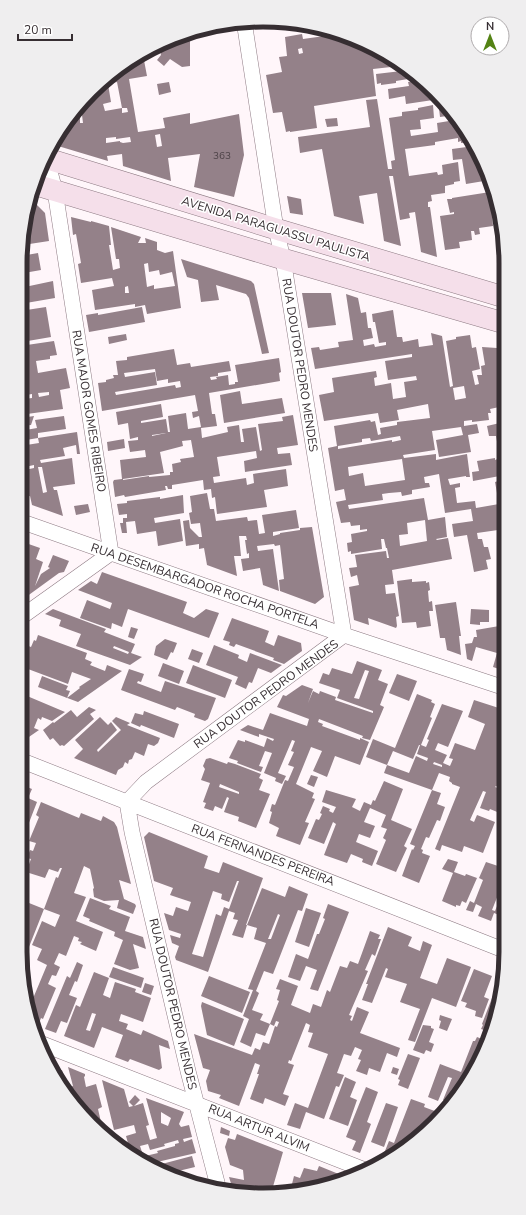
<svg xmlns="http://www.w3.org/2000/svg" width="526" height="1215" font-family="'Nunito Sans',sans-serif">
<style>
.building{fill:#948189;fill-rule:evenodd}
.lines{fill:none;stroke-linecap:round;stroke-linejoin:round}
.street-casing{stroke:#8e7b84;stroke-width:16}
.secondary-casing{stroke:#8e7b84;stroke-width:22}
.street{stroke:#fff;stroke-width:15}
.secondary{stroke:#f5dfea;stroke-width:21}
.labels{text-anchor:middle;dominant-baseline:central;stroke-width:3;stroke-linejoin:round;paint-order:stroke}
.number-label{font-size:10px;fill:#4e4348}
.street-label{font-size:12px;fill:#362e32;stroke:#fff}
.rim{fill:none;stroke:#362e32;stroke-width:5}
</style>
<rect width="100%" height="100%" fill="#fff6fa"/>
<path class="building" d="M 268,23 L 279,25 L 269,27 Z
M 339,33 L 389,59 L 391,67 L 373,69 L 376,96 L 314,106 L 317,128 L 290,132 L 290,131 L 286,132 L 282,112 L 273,113 L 266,75 L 282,72 L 279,57 L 287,56 L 285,37 L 302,34 L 303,39 L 339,34 ZM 302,48 L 303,53 L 299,54 L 298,49 Z
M 190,36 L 190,66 L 182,67 L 170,59 L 164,66 L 157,60 L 161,55 L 159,44 Z
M 143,55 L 147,76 L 129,79 L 138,132 L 165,128 L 163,118 L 190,113 L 190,124 L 239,114 L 244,155 L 234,197 L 194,187 L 200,154 L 168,158 L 171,181 L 123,166 L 122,154 L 107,156 L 108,161 L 58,146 L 58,142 L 72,117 L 74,117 L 73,115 L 80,103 ZM 117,82 L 122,108 L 127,108 L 128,112 L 122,113 L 122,108 L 105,111 L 103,104 L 111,102 L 108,84 ZM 82,115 L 83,123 L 80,123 L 80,116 ZM 160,134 L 162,146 L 157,147 L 155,135 ZM 116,137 L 116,139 L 130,137 L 131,142 L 123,143 L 120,142 L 120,141 L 106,143 L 106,138 Z
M 410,70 L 416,75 L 408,76 L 408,79 L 396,81 L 396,83 L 381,85 L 381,83 L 377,84 L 376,74 Z
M 421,80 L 433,92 L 432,92 L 433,100 L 406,104 L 405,96 L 389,99 L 388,89 L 409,86 L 408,82 Z
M 169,82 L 171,92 L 159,95 L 157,84 Z
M 377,99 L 388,169 L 392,169 L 391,161 L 395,160 L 389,118 L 402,116 L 402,112 L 418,110 L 418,108 L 433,105 L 434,118 L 420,120 L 421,129 L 410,130 L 411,136 L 438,132 L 437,123 L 455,120 L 454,117 L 457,117 L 471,142 L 461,143 L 461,141 L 458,142 L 458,138 L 435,142 L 435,145 L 405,149 L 409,176 L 437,172 L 438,175 L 443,174 L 442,165 L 458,162 L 460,181 L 454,182 L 454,184 L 445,186 L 445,193 L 431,195 L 432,201 L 428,202 L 428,207 L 430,207 L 437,257 L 421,252 L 415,212 L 409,213 L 410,218 L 400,220 L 393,176 L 389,176 L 401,246 L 384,241 L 377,193 L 359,196 L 364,224 L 334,216 L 322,149 L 300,153 L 298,137 L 370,127 L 366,100 Z
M 438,100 L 440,100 L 454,115 L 440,117 Z
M 337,118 L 338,126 L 327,127 L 325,119 Z
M 474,146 L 487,170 L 490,180 L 466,184 L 462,159 L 453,160 L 452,149 Z
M 490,192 L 493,226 L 479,228 L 480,234 L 475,235 L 474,231 L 471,231 L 472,240 L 459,242 L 460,248 L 445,250 L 440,216 L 454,214 L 454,212 L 450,213 L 447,199 L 452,199 L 452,198 Z
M 287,196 L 301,199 L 303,215 L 290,213 Z
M 30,202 L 37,205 L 45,213 L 49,241 L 23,245 Z
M 71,217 L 91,222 L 91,221 L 109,226 L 111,245 L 109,245 L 113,270 L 120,268 L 119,259 L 116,259 L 111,227 L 141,237 L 138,243 L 146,243 L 145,238 L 157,242 L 157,250 L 165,253 L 173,251 L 181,308 L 147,314 L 145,305 L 135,307 L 135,304 L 95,310 L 92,290 L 114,286 L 112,278 L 81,283 L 78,264 L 81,263 L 76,234 L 73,235 ZM 148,263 L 149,272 L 159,270 L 160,275 L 172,272 L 175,286 L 154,289 L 154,285 L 147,287 L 144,264 ZM 128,286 L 129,293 L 125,293 L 125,287 Z
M 38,253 L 41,270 L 24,273 L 24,276 L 20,276 L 21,256 Z
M 181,259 L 251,281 L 254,284 L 269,353 L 262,354 L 249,298 L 246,294 L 216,285 L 219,300 L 201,302 L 198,280 L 187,277 Z
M 53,281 L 55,298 L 26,303 L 27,308 L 20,309 L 20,288 Z
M 302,293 L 331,293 L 336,325 L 308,328 Z
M 346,294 L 358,298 L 361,313 L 366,312 L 368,328 L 371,328 L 373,338 L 363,340 L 364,346 L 374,344 L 375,347 L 386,345 L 386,342 L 379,343 L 375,322 L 373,322 L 372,314 L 393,310 L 397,337 L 402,337 L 403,342 L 418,339 L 419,347 L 433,345 L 431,333 L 442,336 L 450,387 L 453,386 L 446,341 L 456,339 L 456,337 L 470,335 L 472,348 L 476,347 L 480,369 L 472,371 L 475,385 L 479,384 L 477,375 L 482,375 L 481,366 L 485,365 L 482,347 L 497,348 L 502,377 L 504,376 L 504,406 L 490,409 L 491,413 L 488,413 L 489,420 L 472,422 L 472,420 L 464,421 L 464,426 L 477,424 L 479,433 L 468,435 L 471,452 L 439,457 L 436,440 L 463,435 L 461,427 L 432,431 L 435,450 L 403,455 L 404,458 L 436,454 L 436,460 L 467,454 L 470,477 L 466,477 L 466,476 L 448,479 L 450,485 L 460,483 L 460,487 L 455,488 L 457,503 L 475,501 L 476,508 L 499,504 L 495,482 L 505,479 L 505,529 L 477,533 L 478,539 L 482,539 L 484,547 L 488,547 L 491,559 L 486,560 L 488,569 L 474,572 L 467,535 L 454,537 L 452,524 L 473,521 L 471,509 L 445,513 L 439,474 L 424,477 L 425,483 L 429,483 L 430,487 L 412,490 L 412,494 L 402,496 L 401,492 L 389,493 L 382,494 L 383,500 L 348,505 L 349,509 L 424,498 L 428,520 L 445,517 L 447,537 L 436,539 L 437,540 L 448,538 L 452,559 L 392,570 L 394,584 L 385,585 L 386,594 L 395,593 L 399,616 L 396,617 L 397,626 L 396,628 L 368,618 L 369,625 L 354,620 L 349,587 L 359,585 L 357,575 L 351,577 L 349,568 L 357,567 L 355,555 L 386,551 L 387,558 L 389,558 L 387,548 L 386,548 L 384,539 L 381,539 L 382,549 L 351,554 L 351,551 L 348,552 L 347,543 L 352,542 L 351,534 L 367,531 L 367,529 L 360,530 L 360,525 L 351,526 L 350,522 L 341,523 L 336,502 L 346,500 L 344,489 L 335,491 L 328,448 L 337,446 L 334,426 L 370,420 L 371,422 L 375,421 L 378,435 L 381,434 L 380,428 L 397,425 L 397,422 L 430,418 L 428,404 L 397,410 L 399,420 L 380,423 L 378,413 L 324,421 L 319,395 L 334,392 L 332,378 L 376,371 L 377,377 L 374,378 L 375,386 L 391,383 L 393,399 L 406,397 L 404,382 L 417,380 L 416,376 L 388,380 L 385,361 L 412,357 L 412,354 L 315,369 L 311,348 L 319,347 L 320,350 L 339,347 L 338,342 L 353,340 ZM 464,386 L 466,398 L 455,400 L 453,388 ZM 400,436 L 401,440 L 392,442 L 392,440 L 338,449 L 338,446 L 362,442 L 362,439 L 370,438 L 371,441 ZM 402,459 L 405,480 L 365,486 L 363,473 L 349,476 L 348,467 ZM 425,520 L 427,541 L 400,546 L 399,535 L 408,534 L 407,523 Z
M 46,307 L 51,337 L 22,342 L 22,339 L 20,340 L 20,311 Z
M 142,307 L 145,322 L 89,332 L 86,315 L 98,313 L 98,315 Z
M 126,334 L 127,340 L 109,344 L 108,337 Z
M 54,341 L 57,355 L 50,356 L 50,359 L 36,361 L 38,373 L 66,368 L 70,388 L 60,390 L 63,409 L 27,414 L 24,399 L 32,398 L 32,394 L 20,396 L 20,378 L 23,378 L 23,375 L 20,376 L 20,362 L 22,367 L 28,366 L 26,355 L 21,356 L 20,346 ZM 49,392 L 49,395 L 39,397 L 38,393 Z
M 174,349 L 177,365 L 190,363 L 191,367 L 229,361 L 231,371 L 218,373 L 218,376 L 210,377 L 211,380 L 217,379 L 216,377 L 228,375 L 229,385 L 235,384 L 235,382 L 238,382 L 235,365 L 279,358 L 281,372 L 279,373 L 280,381 L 209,393 L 212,414 L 215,414 L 217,426 L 201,428 L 202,438 L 228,432 L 227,427 L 239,425 L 241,442 L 244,442 L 242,429 L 256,427 L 260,451 L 262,450 L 258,424 L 283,421 L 282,417 L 293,415 L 298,445 L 277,448 L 278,454 L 290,453 L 292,465 L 245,472 L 244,461 L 257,458 L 256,451 L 217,457 L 220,476 L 213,477 L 214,483 L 246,478 L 247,485 L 254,483 L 253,474 L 286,469 L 288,486 L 264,490 L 267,507 L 217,514 L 215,497 L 212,498 L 211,489 L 204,490 L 203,480 L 172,485 L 172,489 L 168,489 L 167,486 L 165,486 L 166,490 L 125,497 L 124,495 L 115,497 L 113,482 L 114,480 L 122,479 L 120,460 L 146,457 L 145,450 L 130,452 L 128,441 L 138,440 L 138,437 L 130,439 L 128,423 L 118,425 L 116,412 L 161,404 L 163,417 L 141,421 L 141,423 L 166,419 L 168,432 L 170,432 L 168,416 L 186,413 L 188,429 L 201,427 L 199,416 L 193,418 L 192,412 L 198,411 L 195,395 L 102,411 L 98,383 L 106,382 L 106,380 L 114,378 L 113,375 L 118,375 L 116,361 L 127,360 L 127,357 ZM 155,369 L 157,381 L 168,379 L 168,383 L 180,381 L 181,387 L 176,388 L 175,385 L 116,395 L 115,392 L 157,385 L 155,372 L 125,377 L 124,373 ZM 166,433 L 152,436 L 152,435 ZM 191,440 L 194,457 L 180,459 L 181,462 L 172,464 L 173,472 L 170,472 L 170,475 L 149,477 L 149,476 L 123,480 L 123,479 L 164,473 L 160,452 L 183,446 L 182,441 Z
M 240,391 L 242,404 L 282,398 L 285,413 L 224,423 L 220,395 Z
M 34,416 L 31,425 L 22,426 L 21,418 Z
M 64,416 L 66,429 L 38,433 L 38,438 L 20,441 L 20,431 L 37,428 L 35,420 Z
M 504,422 L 505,446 L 498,447 L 496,436 L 489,436 L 487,426 Z
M 77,432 L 80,454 L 77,454 L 76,445 L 63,448 L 65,456 L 40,460 L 41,463 L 72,458 L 75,484 L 53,487 L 54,490 L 57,490 L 63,516 L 32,505 L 30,496 L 20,498 L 20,471 L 34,468 L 34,465 L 20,468 L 20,446 L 39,443 L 38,438 ZM 38,467 L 42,467 L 47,492 L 43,493 Z
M 124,439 L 125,448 L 108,451 L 107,442 Z
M 495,458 L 495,460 L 500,458 L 501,463 L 503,462 L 502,459 L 505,459 L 505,475 L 473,481 L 472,472 L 479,471 L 477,461 Z
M 207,493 L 210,509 L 214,509 L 216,521 L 247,517 L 248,521 L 257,520 L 259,534 L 265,533 L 262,515 L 296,510 L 299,528 L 273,532 L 273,536 L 280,534 L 280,533 L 300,530 L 300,528 L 312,527 L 324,597 L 315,604 L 280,591 L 279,580 L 284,579 L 280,545 L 275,546 L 274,544 L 257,546 L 258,551 L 273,549 L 279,591 L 263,585 L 260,568 L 243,571 L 241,559 L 249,558 L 249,553 L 247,554 L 245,540 L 247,540 L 246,536 L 239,536 L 241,556 L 234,556 L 237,576 L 207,565 L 204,548 L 199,549 L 199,544 L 186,546 L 183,521 L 189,520 L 190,528 L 199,537 L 202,537 L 200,523 L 191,524 L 189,513 L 192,512 L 190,496 Z
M 183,495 L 184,513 L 154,518 L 155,523 L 180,519 L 183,541 L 158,546 L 156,531 L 137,534 L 135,521 L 126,522 L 127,533 L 122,533 L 120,523 L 123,523 L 123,518 L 127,518 L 127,514 L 119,515 L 117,504 L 127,503 L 127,501 L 160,497 L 160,499 Z
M 88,504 L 90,512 L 76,515 L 74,506 Z
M 20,541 L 40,548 L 36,559 L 43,562 L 35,586 L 41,574 L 50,568 L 48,567 L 53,555 L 69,561 L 64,572 L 59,573 L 26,597 L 20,594 Z
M 505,559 L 505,576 L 504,576 L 501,560 Z
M 102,572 L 187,602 L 183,613 L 194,618 L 206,609 L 219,613 L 209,638 L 128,609 L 122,627 L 112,623 L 111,629 L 80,618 L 87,600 L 110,609 L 112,603 L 78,590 L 91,581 L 97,584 Z
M 412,579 L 412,582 L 426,581 L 426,583 L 429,582 L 430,590 L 428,591 L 429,602 L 432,601 L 433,611 L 429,611 L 431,626 L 417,628 L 416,622 L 402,623 L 397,581 Z
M 456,602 L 461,636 L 459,636 L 461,655 L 447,650 L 445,638 L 440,638 L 435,605 Z
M 53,609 L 106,629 L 104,632 L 135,644 L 131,653 L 142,657 L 130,665 L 76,646 L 81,634 L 59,626 L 61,620 L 45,614 ZM 114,646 L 129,652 L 128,654 L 113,648 Z
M 471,609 L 489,610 L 489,622 L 480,622 L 480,625 L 470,624 Z
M 232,618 L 269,631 L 265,642 L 274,646 L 278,635 L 301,643 L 302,651 L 284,664 L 273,660 L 274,658 L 236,644 L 234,647 L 229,645 L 230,642 L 223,640 Z
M 505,625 L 505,671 L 493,667 L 497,653 L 476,647 L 472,661 L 467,659 L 465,644 L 472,643 L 474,637 L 477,637 L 476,630 Z
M 131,627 L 138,629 L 134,639 L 128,637 Z
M 38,635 L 87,653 L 85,659 L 92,662 L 90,665 L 105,671 L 107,665 L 122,671 L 78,702 L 38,687 L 42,676 L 68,686 L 66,690 L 70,691 L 67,698 L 80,688 L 79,687 L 91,679 L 72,672 L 68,684 L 20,666 L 20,643 L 31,647 L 34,640 L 36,641 Z
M 165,639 L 177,643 L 173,653 L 171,652 L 167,660 L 154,655 L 156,646 Z
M 214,645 L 239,655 L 238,658 L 247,662 L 250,653 L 282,665 L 271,673 L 258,668 L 252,683 L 249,682 L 246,689 L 235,684 L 238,677 L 206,665 Z
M 192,649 L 203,653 L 199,663 L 188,659 Z
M 357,661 L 382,670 L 378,680 L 388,684 L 380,705 L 384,707 L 370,740 L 362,738 L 363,736 L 319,719 L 318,722 L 323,724 L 322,726 L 360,740 L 360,738 L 369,742 L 360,765 L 335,756 L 327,777 L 313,771 L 322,751 L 311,747 L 296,784 L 314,793 L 312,798 L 315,799 L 305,822 L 309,823 L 300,845 L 276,836 L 279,828 L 269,823 L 272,812 L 270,811 L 272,804 L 275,805 L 285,780 L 288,781 L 294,767 L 288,765 L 294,752 L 291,751 L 295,741 L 292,740 L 278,773 L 286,776 L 282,784 L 275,781 L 276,778 L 264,773 L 272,753 L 265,751 L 259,766 L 263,767 L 261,772 L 237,763 L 238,761 L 229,758 L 238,740 L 245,742 L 245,740 L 264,747 L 267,738 L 273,741 L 274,739 L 259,734 L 259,737 L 240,730 L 248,725 L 263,730 L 270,713 L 307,726 L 309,719 L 277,707 L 283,695 L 286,696 L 302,685 L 313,689 L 308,703 L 313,691 L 319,694 L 320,691 L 336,697 L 335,700 L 373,713 L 373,711 L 337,698 L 340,690 L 319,683 L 323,673 L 329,675 L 332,668 L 352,674 ZM 365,670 L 369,671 L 359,699 L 354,698 Z
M 163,663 L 184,671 L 179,684 L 158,676 Z
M 193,665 L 232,680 L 225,698 L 186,683 Z
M 129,669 L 144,674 L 141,682 L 138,681 L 137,683 L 161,692 L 165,681 L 216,698 L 208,719 L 205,721 L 194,717 L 195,714 L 177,707 L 175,710 L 121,690 Z
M 397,674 L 417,681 L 409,701 L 389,693 Z
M 20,680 L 28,683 L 26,689 L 20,687 Z
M 20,693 L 65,712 L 52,721 L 42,717 L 41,720 L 38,718 L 34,728 L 39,730 L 26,739 L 26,742 L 20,739 Z
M 417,694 L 432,700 L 431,702 L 435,704 L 430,717 L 432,718 L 421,745 L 426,747 L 429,740 L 427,739 L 442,704 L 463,711 L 448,747 L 438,743 L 435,750 L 447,755 L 443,763 L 450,766 L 453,759 L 449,758 L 455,743 L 475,750 L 485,724 L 468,717 L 474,700 L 505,710 L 505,760 L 502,767 L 504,768 L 500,777 L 505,779 L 506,790 L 496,786 L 495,787 L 506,791 L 506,817 L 501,816 L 502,814 L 490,809 L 489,811 L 480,808 L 486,792 L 483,791 L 470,820 L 474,822 L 477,815 L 495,822 L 483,853 L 464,846 L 462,852 L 442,845 L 440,851 L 435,849 L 460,787 L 452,784 L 452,783 L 449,781 L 450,777 L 439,773 L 432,790 L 384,773 L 387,765 L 366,757 L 373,739 L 395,748 ZM 419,745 L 420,745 L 417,754 L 428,758 L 427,761 L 416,756 L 409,773 L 387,765 L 393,751 L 413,759 ZM 434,762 L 442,765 L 442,767 L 433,764 Z
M 89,707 L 96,710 L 90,714 L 94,719 L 64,746 L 62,745 L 60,746 L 53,738 L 50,740 L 43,730 L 53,722 L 54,723 L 71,710 L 77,717 Z
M 144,711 L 179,724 L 174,738 L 141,725 L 140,727 L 131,723 L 135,713 L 143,715 Z
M 100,717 L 108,725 L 111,722 L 117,730 L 97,750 L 98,752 L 121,730 L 112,721 L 116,717 L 130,723 L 127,725 L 160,738 L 158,743 L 154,746 L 148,744 L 144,756 L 135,752 L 132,759 L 129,760 L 128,764 L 125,762 L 123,767 L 118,770 L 116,775 L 74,758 L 83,749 L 75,740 Z
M 210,758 L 227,764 L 228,762 L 235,764 L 261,774 L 259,778 L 263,780 L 259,790 L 270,794 L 256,828 L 238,821 L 239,817 L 224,812 L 229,798 L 227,797 L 222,809 L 215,806 L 213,811 L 204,808 L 206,803 L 203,802 L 210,783 L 201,780 L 205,769 L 203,766 L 206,759 ZM 220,784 L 239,792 L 239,794 L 219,787 Z
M 311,775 L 318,777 L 314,787 L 307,784 Z
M 384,781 L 403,789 L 391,820 L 412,829 L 404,846 L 407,848 L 396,872 L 376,864 L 386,840 L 383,838 L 387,829 L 381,827 L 386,815 L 370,808 L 364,822 L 375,826 L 370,838 L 359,834 L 356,842 L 378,851 L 372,866 L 362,862 L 363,859 L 351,854 L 347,863 L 324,855 L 336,824 L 333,822 L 324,844 L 308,838 L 316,819 L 319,820 L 322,814 L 320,813 L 323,806 L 330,809 L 329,811 L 333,813 L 336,807 L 322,802 L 326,790 L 356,799 L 352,807 L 360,811 L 364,802 L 371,805 L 373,800 L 375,801 Z
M 22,785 L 32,789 L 28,798 L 37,802 L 20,846 L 22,846 L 20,850 L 20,790 Z
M 432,790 L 441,793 L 437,804 L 445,807 L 440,821 L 437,820 L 429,838 L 426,837 L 421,849 L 423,850 L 422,853 L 430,856 L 419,883 L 402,876 L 412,849 L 413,850 L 415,846 L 410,844 Z
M 41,802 L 79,818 L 81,813 L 101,821 L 103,816 L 114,822 L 117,827 L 131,884 L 119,880 L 124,899 L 135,904 L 136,906 L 133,914 L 117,908 L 119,900 L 104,901 L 94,897 L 93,889 L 94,888 L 90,869 L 84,866 L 74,893 L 86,897 L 76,921 L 103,932 L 96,951 L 80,944 L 82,942 L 78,941 L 79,938 L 74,936 L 66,956 L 59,953 L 54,964 L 60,967 L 56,976 L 52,975 L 48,984 L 56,988 L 43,1019 L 41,1018 L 38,1026 L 32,1024 L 29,1008 L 47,965 L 37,960 L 42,949 L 32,945 L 42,921 L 55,927 L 60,915 L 44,909 L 25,957 L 20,955 L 20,929 L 25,917 L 20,915 L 20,887 L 28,890 L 24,901 L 44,909 L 56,877 L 58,878 L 62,868 L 60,868 L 58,872 L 49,869 L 45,878 L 26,872 L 31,859 L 27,858 L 30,850 L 33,851 L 36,843 L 29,841 L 39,817 L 36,815 Z
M 149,832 L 208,856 L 204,868 L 219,873 L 223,862 L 263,878 L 246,925 L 247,925 L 243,938 L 232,935 L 238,920 L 233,919 L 235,913 L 229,911 L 208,972 L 176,960 L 175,957 L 179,946 L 172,943 L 170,935 L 180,938 L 181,934 L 169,930 L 164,913 L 173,916 L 176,907 L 188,911 L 191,902 L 170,895 L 173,888 L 154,881 L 144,837 ZM 237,881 L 239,881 L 229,909 L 224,907 L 221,916 L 216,914 L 203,957 L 192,954 L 213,891 L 222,894 L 221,899 L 229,902 Z
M 506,850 L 506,927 L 501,925 L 504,917 L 494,913 L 491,921 L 478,916 L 482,907 L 476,904 L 473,912 L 466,910 L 470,901 L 474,903 L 483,880 L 479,878 L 486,862 L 498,866 ZM 500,890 L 503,891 L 495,911 L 492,910 Z
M 448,859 L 458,862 L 454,872 L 465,876 L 466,874 L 477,878 L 466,903 L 462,901 L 460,906 L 456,905 L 456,907 L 442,901 L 453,873 L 442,869 Z
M 20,862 L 26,864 L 20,878 Z
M 289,886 L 308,894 L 302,911 L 298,910 L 273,974 L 264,971 L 256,991 L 259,993 L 252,1010 L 263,1014 L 260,1020 L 270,1024 L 279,1001 L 277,1000 L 280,990 L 276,989 L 280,979 L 298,986 L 291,1005 L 310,1013 L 313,1004 L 321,1007 L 327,990 L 330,992 L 340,966 L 347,968 L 350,961 L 358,964 L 370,931 L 380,935 L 378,939 L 381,939 L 375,956 L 372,954 L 365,970 L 368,971 L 349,1015 L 352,1016 L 350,1020 L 352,1021 L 357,1007 L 369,1012 L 360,1033 L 400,1048 L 397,1057 L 387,1053 L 380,1072 L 369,1068 L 367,1075 L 356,1071 L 361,1060 L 358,1059 L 362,1050 L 355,1047 L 351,1056 L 344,1054 L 337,1073 L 344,1075 L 339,1087 L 336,1086 L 324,1119 L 306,1112 L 300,1129 L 287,1125 L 295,1103 L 308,1108 L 328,1054 L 308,1047 L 313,1033 L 308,1032 L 310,1025 L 306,1023 L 291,1061 L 289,1060 L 288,1063 L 294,1065 L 283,1094 L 289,1096 L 285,1106 L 265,1098 L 263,1104 L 250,1099 L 259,1074 L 257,1074 L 260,1065 L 255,1063 L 239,1106 L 219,1098 L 221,1095 L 208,1091 L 206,1081 L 210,1070 L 203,1068 L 194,1034 L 252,1055 L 255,1048 L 260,1050 L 263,1042 L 269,1044 L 275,1026 L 277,1027 L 279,1022 L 276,1021 L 274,1026 L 270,1024 L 265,1036 L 256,1033 L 251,1047 L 240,1042 L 249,1019 L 243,1016 L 253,990 L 248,989 L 266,943 L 254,939 L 257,928 L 247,925 L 262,888 L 285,897 ZM 278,914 L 280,915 L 271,939 L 268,939 Z
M 90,898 L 111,906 L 109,909 L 130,917 L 125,931 L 143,937 L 146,949 L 133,944 L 139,968 L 130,970 L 114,964 L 123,940 L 114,936 L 115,932 L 89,921 L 90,919 L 83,916 Z
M 328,904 L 349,912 L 318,991 L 310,989 L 317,970 L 306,966 L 300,981 L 288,977 L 296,954 L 308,959 L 317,934 L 319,934 L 325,919 L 323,918 Z
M 306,908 L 321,913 L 309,947 L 295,942 Z
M 388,927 L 412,937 L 408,946 L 420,951 L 423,941 L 432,945 L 420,978 L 437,984 L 447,958 L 471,967 L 456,1007 L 432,998 L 415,1042 L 408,1040 L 420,1009 L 400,1002 L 407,984 L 385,977 L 388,969 L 386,968 L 372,1003 L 362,1000 L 368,984 L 366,984 Z
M 77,962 L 83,965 L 77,982 L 75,981 L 69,995 L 77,998 L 67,1023 L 61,1021 L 56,1033 L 45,1029 L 67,976 L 70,978 Z
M 113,967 L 144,978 L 141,988 L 109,977 Z
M 474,969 L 492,976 L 484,997 L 489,999 L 482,1018 L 475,1016 L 476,1011 L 465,1007 L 467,1003 L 461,1001 Z
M 500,971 L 503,972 L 493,1030 L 491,1035 L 489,1034 L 490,1032 L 481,1029 L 483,1025 L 482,1024 L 497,985 L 495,985 Z
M 94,972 L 109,978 L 103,995 L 110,998 L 115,982 L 136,989 L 135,992 L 151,998 L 143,1022 L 121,1014 L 119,1021 L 128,1024 L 126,1029 L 141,1035 L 143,1030 L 168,1041 L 170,1049 L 159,1045 L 162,1068 L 159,1070 L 130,1059 L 128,1062 L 115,1057 L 123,1035 L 102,1027 L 94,1048 L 64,1036 L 76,1005 L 80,1007 ZM 92,1013 L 96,1014 L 90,1031 L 86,1030 Z
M 209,976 L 250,992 L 242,1013 L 201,996 Z
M 145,983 L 154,986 L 151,995 L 142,992 Z
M 202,1002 L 244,1019 L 234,1046 L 207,1035 L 201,1006 Z
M 440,1015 L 452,1019 L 447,1031 L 439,1028 L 441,1021 L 439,1020 Z
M 423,1025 L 431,1026 L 431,1028 L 434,1029 L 429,1042 L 434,1044 L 431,1052 L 426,1050 L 424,1054 L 413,1050 Z
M 477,1037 L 487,1041 L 456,1100 L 448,1107 L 450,1103 L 443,1100 L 452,1078 L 448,1077 L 438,1101 L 428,1097 L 440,1064 L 461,1072 L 473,1041 L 475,1041 Z
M 408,1054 L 420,1058 L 408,1089 L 398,1085 L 400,1080 L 398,1079 Z
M 68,1067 L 85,1074 L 85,1076 L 84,1077 L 86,1087 L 96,1084 L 102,1107 L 98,1109 L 103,1131 L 80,1112 L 57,1071 L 62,1070 L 67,1088 L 73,1086 Z
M 393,1067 L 399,1069 L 397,1075 L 391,1073 Z
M 345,1077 L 356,1082 L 350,1097 L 357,1100 L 348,1126 L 329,1119 Z
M 102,1080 L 124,1089 L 129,1107 L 133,1106 L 129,1102 L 135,1095 L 140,1100 L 134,1106 L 143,1103 L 149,1125 L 146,1126 L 150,1140 L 157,1138 L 146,1098 L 184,1112 L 179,1124 L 181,1127 L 189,1125 L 192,1137 L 183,1139 L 184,1142 L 192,1139 L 196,1153 L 157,1162 L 158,1165 L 192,1156 L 195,1167 L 170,1173 L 141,1162 L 131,1154 L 126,1136 L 136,1133 L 134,1125 L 114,1130 ZM 161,1112 L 171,1118 L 168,1126 L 161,1123 ZM 178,1140 L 179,1143 L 175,1144 L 175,1146 L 157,1151 L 158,1153 L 141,1157 L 139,1153 L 142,1152 L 140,1146 L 148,1144 L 150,1150 L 165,1146 L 164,1144 Z
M 366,1087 L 378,1092 L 367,1122 L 371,1124 L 360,1153 L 352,1150 L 356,1141 L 346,1137 Z
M 411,1099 L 425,1104 L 424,1107 L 440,1113 L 439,1115 L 385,1162 L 381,1161 L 389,1141 L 394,1143 Z
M 386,1103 L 398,1107 L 384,1147 L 371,1142 Z
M 221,1127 L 230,1131 L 229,1136 L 220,1133 Z
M 237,1134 L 283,1152 L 272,1190 L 233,1190 L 229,1177 L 244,1180 L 243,1170 L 230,1165 L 225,1147 L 228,1138 L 235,1140 Z
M 319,1166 L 346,1177 L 310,1190 L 296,1190 L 297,1186 L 292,1184 L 294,1176 L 300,1178 L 304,1168 L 317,1171 Z"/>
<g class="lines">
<g class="street-casing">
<path id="street" d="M 20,521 L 344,635 L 505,688
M 20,618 L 111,553 L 55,191 L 47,160
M 20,760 L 506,951
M 40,1043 L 365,1170
M 219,1190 L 188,1071 L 132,832 L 127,802 L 146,782 L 344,635 L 283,259 L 276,229 L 244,21"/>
</g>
<g class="secondary-casing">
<path id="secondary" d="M 48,159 L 276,229 L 504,297
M 33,184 L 283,259 L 504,323"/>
</g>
<use href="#street" class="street"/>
<use href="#secondary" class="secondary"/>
</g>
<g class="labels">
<g class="number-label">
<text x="222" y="156">363</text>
</g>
<g class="street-label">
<text transform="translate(276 229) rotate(17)">AVENIDA PARAGUASSU PAULISTA</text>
<text transform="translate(300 365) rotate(81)">RUA DOUTOR PEDRO MENDES</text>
<text transform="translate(89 411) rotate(81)">RUA MAJOR GOMES RIBEIRO</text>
<text transform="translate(205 586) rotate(19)">RUA DESEMBARGADOR ROCHA PORTELA</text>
<text transform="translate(266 694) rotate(-36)">RUA DOUTOR PEDRO MENDES</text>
<text transform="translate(263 855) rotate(21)">RUA FERNANDES PEREIRA</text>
<text transform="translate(173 1004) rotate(77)">RUA DOUTOR PEDRO MENDES</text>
<text transform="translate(259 1128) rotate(22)">RUA ARTUR ALVIM</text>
</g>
</g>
<path d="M0 0H526V1215H0ZM263 27H263A236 236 0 0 1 499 263V952A236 236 0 0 1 263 1188H263A236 236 0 0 1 27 952V263A236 236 0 0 1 263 27Z" fill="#efeeef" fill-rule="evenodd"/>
<path class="rim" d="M263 27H263A236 236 0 0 1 499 263V952A236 236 0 0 1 263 1188H263A236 236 0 0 1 27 952V263A236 236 0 0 1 263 27Z"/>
<g transform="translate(490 36)"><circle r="19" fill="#ffffff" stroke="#afabad"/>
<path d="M0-3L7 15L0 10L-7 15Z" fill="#538314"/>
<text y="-6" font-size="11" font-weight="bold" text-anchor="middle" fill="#362e32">N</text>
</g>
<path d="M18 34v6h54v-6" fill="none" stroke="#362e32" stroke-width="2"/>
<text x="24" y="34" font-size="12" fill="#362e32" stroke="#ffffff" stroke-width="3" paint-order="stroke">20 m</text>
</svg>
